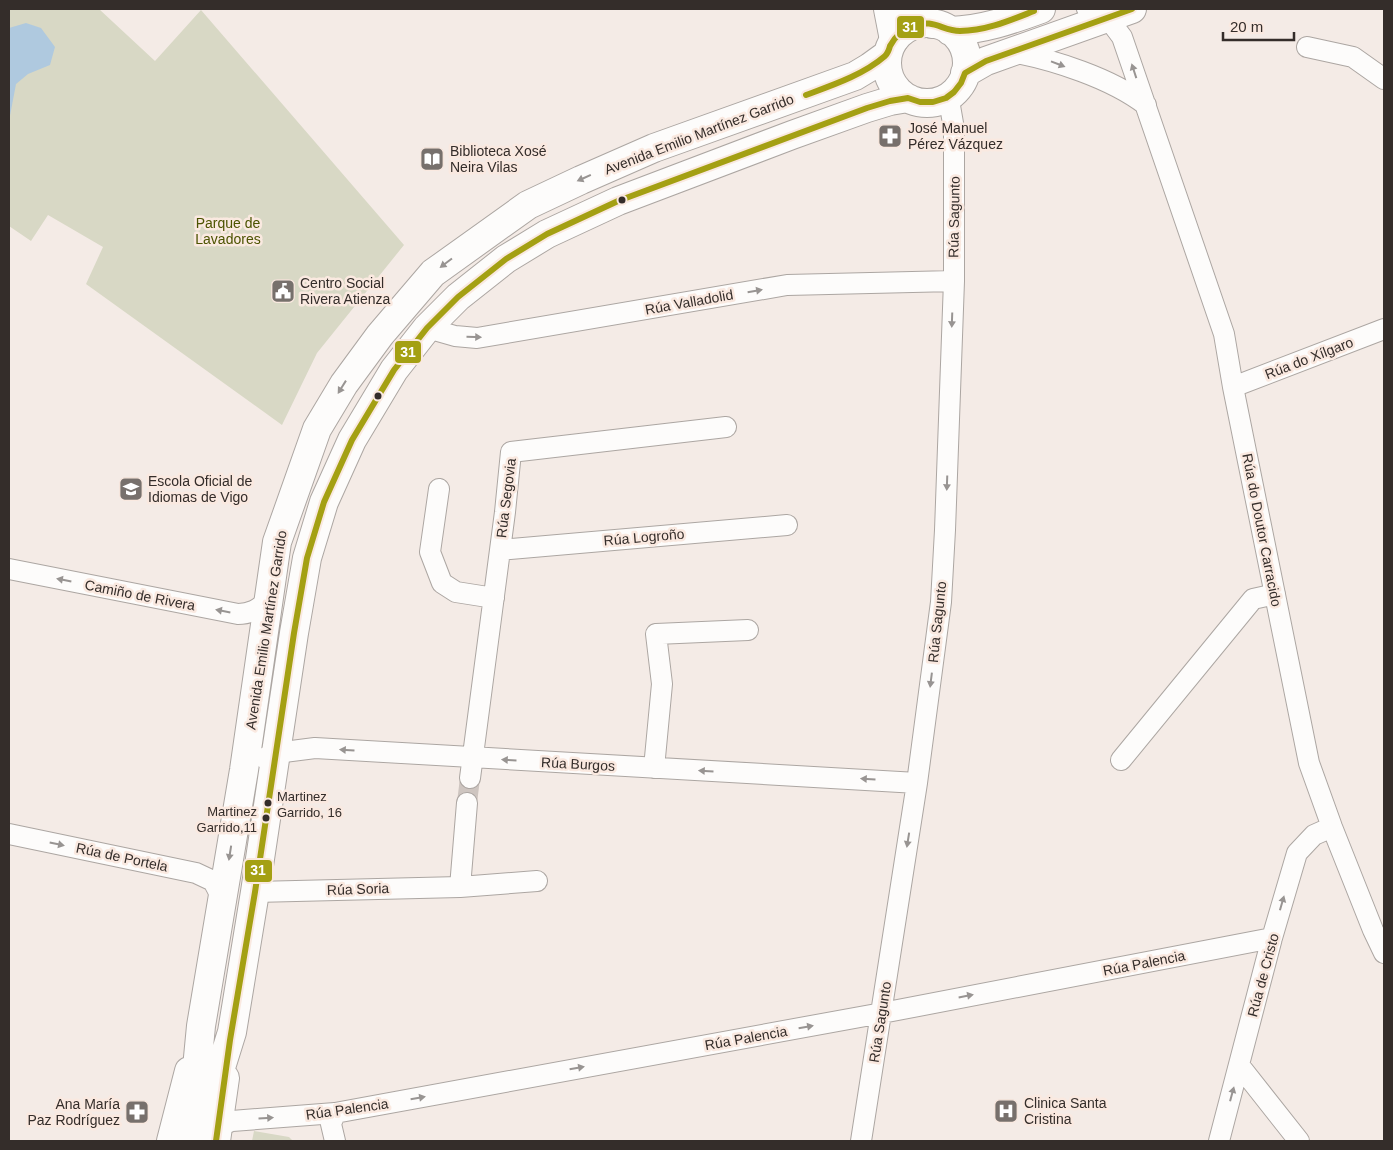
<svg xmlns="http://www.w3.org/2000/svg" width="1393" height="1150" font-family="Helvetica,sans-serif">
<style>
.green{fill:#d8d8c5}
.water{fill:#afc9df}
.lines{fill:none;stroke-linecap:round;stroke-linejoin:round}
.street-tunnel{stroke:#cec5c0;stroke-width:20;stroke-dasharray:20 10;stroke-linecap:butt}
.street-casing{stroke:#aca6a2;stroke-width:22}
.secondary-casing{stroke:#aca6a2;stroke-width:30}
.primary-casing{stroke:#aca6a2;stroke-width:30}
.street{stroke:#fdfcfb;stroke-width:20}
.secondary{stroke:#fdfcfb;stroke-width:28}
.primary{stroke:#fdfcfb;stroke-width:28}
.bus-1-casing{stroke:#fae9e0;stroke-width:10}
.bus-1{stroke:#a4a013;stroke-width:6}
.oneway{fill:#989492}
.bus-dot{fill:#342d2a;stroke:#fae9e0;stroke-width:2}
.labels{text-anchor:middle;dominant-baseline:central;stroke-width:5;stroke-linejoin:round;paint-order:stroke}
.bus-label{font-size:13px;fill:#342d2a;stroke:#fae9e0;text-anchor:start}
.poi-label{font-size:14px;fill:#342d2a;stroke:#fae9e0;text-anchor:start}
.street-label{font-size:14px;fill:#342d2a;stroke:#fae9e0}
.park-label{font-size:14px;fill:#4c5301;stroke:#fae9e0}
.line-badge{stroke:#fae9e0;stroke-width:2}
.badge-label{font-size:14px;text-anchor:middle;font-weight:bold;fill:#fff}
</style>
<rect width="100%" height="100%" fill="#f4ebe6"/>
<path class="green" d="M 9,9 L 99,9 L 155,61 L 201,10 L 404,245 L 317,353 L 282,425 L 86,284 L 103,247 L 48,215 L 31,241 L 9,226 Z
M 254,1131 L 289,1137 L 293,1141 L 252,1141 Z"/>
<path class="water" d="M 26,23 L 41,28 L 55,47 L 50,65 L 28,74 L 16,84 L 9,121 L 9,28 Z"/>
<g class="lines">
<path class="street-tunnel" d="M 467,803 L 470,778"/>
<g class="street-casing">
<path id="street" d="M 1087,9 L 1113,25 L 1122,37 L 1224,334 L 1233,387 L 1309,763 L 1332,827 L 1373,930 L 1384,953
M 1307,47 L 1353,57 L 1384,79
M 1012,52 C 1054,60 1111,78 1146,105
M 427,328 L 455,336 L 477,338 L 787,285 L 954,281
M 1233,387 L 1384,329
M 439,489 L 430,552 L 442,583 L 456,592 L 494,598
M 500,550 L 787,525
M 9,569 L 238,614 C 251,614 258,609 268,601
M 264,758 L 276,753 L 315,748 L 917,783
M 1121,760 L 1253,599 L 1275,594
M 654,768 L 662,684 L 656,634 L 748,630
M 470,778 L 505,512 L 511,452 L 726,427
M 9,834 L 196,873 L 213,881 L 223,900
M 460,887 L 537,881
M 255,892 L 460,887 L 467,803
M 1239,1065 L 1299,1141
M 219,1126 L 232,1121 L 335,1113 L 882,1013 L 1272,938
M 335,1141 L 331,1124 L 335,1113
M 861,1141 L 917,783 L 941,602 L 945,530 L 954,281 L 954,129 L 950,106 L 946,98
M 1219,1141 L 1272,938 L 1297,853 L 1314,835 L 1332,827"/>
</g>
<g class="secondary-casing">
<path id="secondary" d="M 888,9 L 894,40
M 908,9 L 932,24
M 171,1141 L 189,1071
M 216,1141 L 225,1078"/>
</g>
<g class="primary-casing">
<path id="primary" d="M887 63a40 40 0 1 1 80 0a40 40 0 1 1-80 0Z
M 950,31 C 982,30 1011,20 1041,9
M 965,73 L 986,61 L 1132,9
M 203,1125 L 232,1032 L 255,892 L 294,633 L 307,558 L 324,502 L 352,440 L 394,370 L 427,328 L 458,297 L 506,259 L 547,234 L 618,201 L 792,135 L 867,108 L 890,101 L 908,98
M 190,1141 L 201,1026 L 244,770 L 277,542 L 317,429 L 344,384 L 380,335 L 433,273 L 528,205 L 581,180 L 654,148 L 855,76 L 870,67 L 888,54"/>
</g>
<use href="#street" class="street"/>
<use href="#secondary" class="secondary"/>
<use href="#primary" class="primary"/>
<g class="bus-1-casing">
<path id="bus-1" d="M 806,95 C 833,85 863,75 885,56 C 888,53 889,50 890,46 C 895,37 903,29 912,26 C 934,18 942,31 960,31 C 986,31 1011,20 1034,11
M 216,1141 L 230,1040 L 255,892 L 294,633 L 307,558 L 324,502 L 352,440 L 394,370 L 427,328 L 458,297 L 506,259 L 547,234 L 618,201 L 867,108 L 890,101 L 908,98 L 920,102 L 933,102 L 946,98 L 954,92 L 961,83 L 965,73 L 986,61 L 1132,9"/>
</g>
<use href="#bus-1" class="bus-1"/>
</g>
<defs><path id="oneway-solid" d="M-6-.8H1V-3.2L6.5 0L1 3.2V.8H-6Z" transform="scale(1.25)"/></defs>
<g class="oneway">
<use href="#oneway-solid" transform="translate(1058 64) rotate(21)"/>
<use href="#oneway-solid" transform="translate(1134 71) rotate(-108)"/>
<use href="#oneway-solid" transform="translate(584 178) rotate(156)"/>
<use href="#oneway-solid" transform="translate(446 263) rotate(143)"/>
<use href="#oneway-solid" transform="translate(755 291) rotate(-10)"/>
<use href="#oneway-solid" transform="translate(952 320) rotate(92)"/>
<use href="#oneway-solid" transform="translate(474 337) rotate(1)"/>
<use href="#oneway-solid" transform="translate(342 387) rotate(122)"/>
<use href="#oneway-solid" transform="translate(947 483) rotate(92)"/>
<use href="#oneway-solid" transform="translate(64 580) rotate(-169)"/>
<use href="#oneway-solid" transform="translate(223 611) rotate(-169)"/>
<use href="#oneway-solid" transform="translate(931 680) rotate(97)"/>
<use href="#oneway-solid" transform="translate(347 750) rotate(-176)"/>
<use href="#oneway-solid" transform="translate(509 760) rotate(-177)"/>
<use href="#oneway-solid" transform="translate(706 771) rotate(-177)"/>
<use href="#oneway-solid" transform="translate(868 779) rotate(-177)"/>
<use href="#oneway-solid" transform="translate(908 840) rotate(99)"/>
<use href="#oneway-solid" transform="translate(57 844) rotate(12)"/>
<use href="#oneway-solid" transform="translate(230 853) rotate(99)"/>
<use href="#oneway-solid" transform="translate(1282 903) rotate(-74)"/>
<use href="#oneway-solid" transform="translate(966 996) rotate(-11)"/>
<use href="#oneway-solid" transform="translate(806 1027) rotate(-10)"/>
<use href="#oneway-solid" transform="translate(577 1068) rotate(-10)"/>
<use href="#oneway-solid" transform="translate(1232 1094) rotate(-75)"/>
<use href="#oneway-solid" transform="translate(418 1098) rotate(-10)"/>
<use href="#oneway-solid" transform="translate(266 1118) rotate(-4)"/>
</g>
<defs>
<g id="pharmacy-square" transform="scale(1.25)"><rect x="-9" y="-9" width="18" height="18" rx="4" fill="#77706c" stroke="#fae9e0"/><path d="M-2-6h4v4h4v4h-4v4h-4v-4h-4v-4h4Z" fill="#fff"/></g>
<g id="library-square" transform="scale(1.25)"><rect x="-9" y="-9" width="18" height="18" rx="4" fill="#77706c" stroke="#fae9e0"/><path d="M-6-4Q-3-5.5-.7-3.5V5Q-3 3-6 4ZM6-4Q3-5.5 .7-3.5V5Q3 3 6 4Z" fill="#fff"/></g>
<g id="civic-square" transform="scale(1.25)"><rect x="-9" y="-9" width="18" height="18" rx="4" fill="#77706c" stroke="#fae9e0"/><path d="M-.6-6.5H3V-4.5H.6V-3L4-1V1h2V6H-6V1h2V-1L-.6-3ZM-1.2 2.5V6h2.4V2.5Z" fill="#fff"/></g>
<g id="school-square" transform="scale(1.25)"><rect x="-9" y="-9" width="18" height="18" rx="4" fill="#77706c" stroke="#fae9e0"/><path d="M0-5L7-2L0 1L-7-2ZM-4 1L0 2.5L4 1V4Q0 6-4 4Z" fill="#fff"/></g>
<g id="hospital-square" transform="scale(1.25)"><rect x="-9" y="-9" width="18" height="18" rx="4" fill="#77706c" stroke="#fae9e0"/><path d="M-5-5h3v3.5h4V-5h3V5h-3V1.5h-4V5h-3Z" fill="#fff"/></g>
</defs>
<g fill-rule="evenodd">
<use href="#pharmacy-square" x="890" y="136"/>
<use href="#library-square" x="432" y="159"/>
<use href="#civic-square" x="283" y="291"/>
<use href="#school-square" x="131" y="489"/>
<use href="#hospital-square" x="1006" y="1111"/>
<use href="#pharmacy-square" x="137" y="1112"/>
</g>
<g class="bus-dot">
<circle cx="622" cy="200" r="4.5"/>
<circle cx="378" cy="396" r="4.5"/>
<circle cx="268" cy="803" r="4.5"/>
<circle cx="266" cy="818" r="4.5"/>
</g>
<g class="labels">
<g class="bus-label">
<text x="277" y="796">Martinez<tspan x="277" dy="16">Garrido, 16</tspan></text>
<text x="257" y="811" text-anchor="end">Martinez<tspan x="257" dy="16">Garrido,11</tspan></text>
</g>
<g class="poi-label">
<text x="908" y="128">José Manuel<tspan x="908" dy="16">Pérez Vázquez</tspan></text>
<text x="450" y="151">Biblioteca Xosé<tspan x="450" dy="16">Neira Vilas</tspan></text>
<text x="300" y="283">Centro Social<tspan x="300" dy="16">Rivera Atienza</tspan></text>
<text x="148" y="481">Escola Oficial de<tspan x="148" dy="16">Idiomas de Vigo</tspan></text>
<text x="1024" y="1103">Clinica Santa<tspan x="1024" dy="16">Cristina</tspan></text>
<text x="120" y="1104" text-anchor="end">Ana María<tspan x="120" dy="16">Paz Rodríguez</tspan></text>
</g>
<g class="street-label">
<text transform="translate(699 134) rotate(-21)">Avenida Emilio Martínez Garrido</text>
<text transform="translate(954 217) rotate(-89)">Rúa Sagunto</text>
<text transform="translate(689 302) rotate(-10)">Rúa Valladolid</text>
<text transform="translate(1309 358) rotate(-21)">Rúa do Xílgaro</text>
<text transform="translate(506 498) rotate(-83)">Rúa Segovia</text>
<text transform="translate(1262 530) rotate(79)">Rúa do Doutor Carracido</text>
<text transform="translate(644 537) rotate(-5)">Rúa Logroño</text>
<text transform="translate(140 595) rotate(11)">Camiño de Rivera</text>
<text transform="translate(937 622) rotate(-84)">Rúa Sagunto</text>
<text transform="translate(266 630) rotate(-81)">Avenida Emilio Martínez Garrido</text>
<text transform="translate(578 764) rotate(3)">Rúa Burgos</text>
<text transform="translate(122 857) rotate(12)">Rúa de Portela</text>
<text transform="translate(358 889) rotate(-2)">Rúa Soria</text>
<text transform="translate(1144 963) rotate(-11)">Rúa Palencia</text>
<text transform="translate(1263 975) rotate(-75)">Rúa de Cristo</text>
<text transform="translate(880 1022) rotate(-81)">Rúa Sagunto</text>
<text transform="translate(746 1038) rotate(-10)">Rúa Palencia</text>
<text transform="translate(347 1109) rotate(-8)">Rúa Palencia</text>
</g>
<g class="park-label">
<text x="228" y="223">Parque de<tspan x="228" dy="16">Lavadores</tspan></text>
</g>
</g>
<g class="line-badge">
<rect x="896" y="15" width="29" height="24" rx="5" fill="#a4a013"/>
<rect x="394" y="340" width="28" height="24" rx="5" fill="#a4a013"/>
<rect x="244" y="859" width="29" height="24" rx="5" fill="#a4a013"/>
</g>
<g class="badge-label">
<text x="910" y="32">31</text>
<text x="408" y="357">31</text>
<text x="258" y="875">31</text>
</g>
<rect width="1393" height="1150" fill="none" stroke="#342d2a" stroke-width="20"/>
<path d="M1223 32v8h71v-8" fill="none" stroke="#342d2a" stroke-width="2.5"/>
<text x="1230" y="32" font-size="15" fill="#342d2a" stroke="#fae9e0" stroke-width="4" paint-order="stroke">20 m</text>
</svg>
